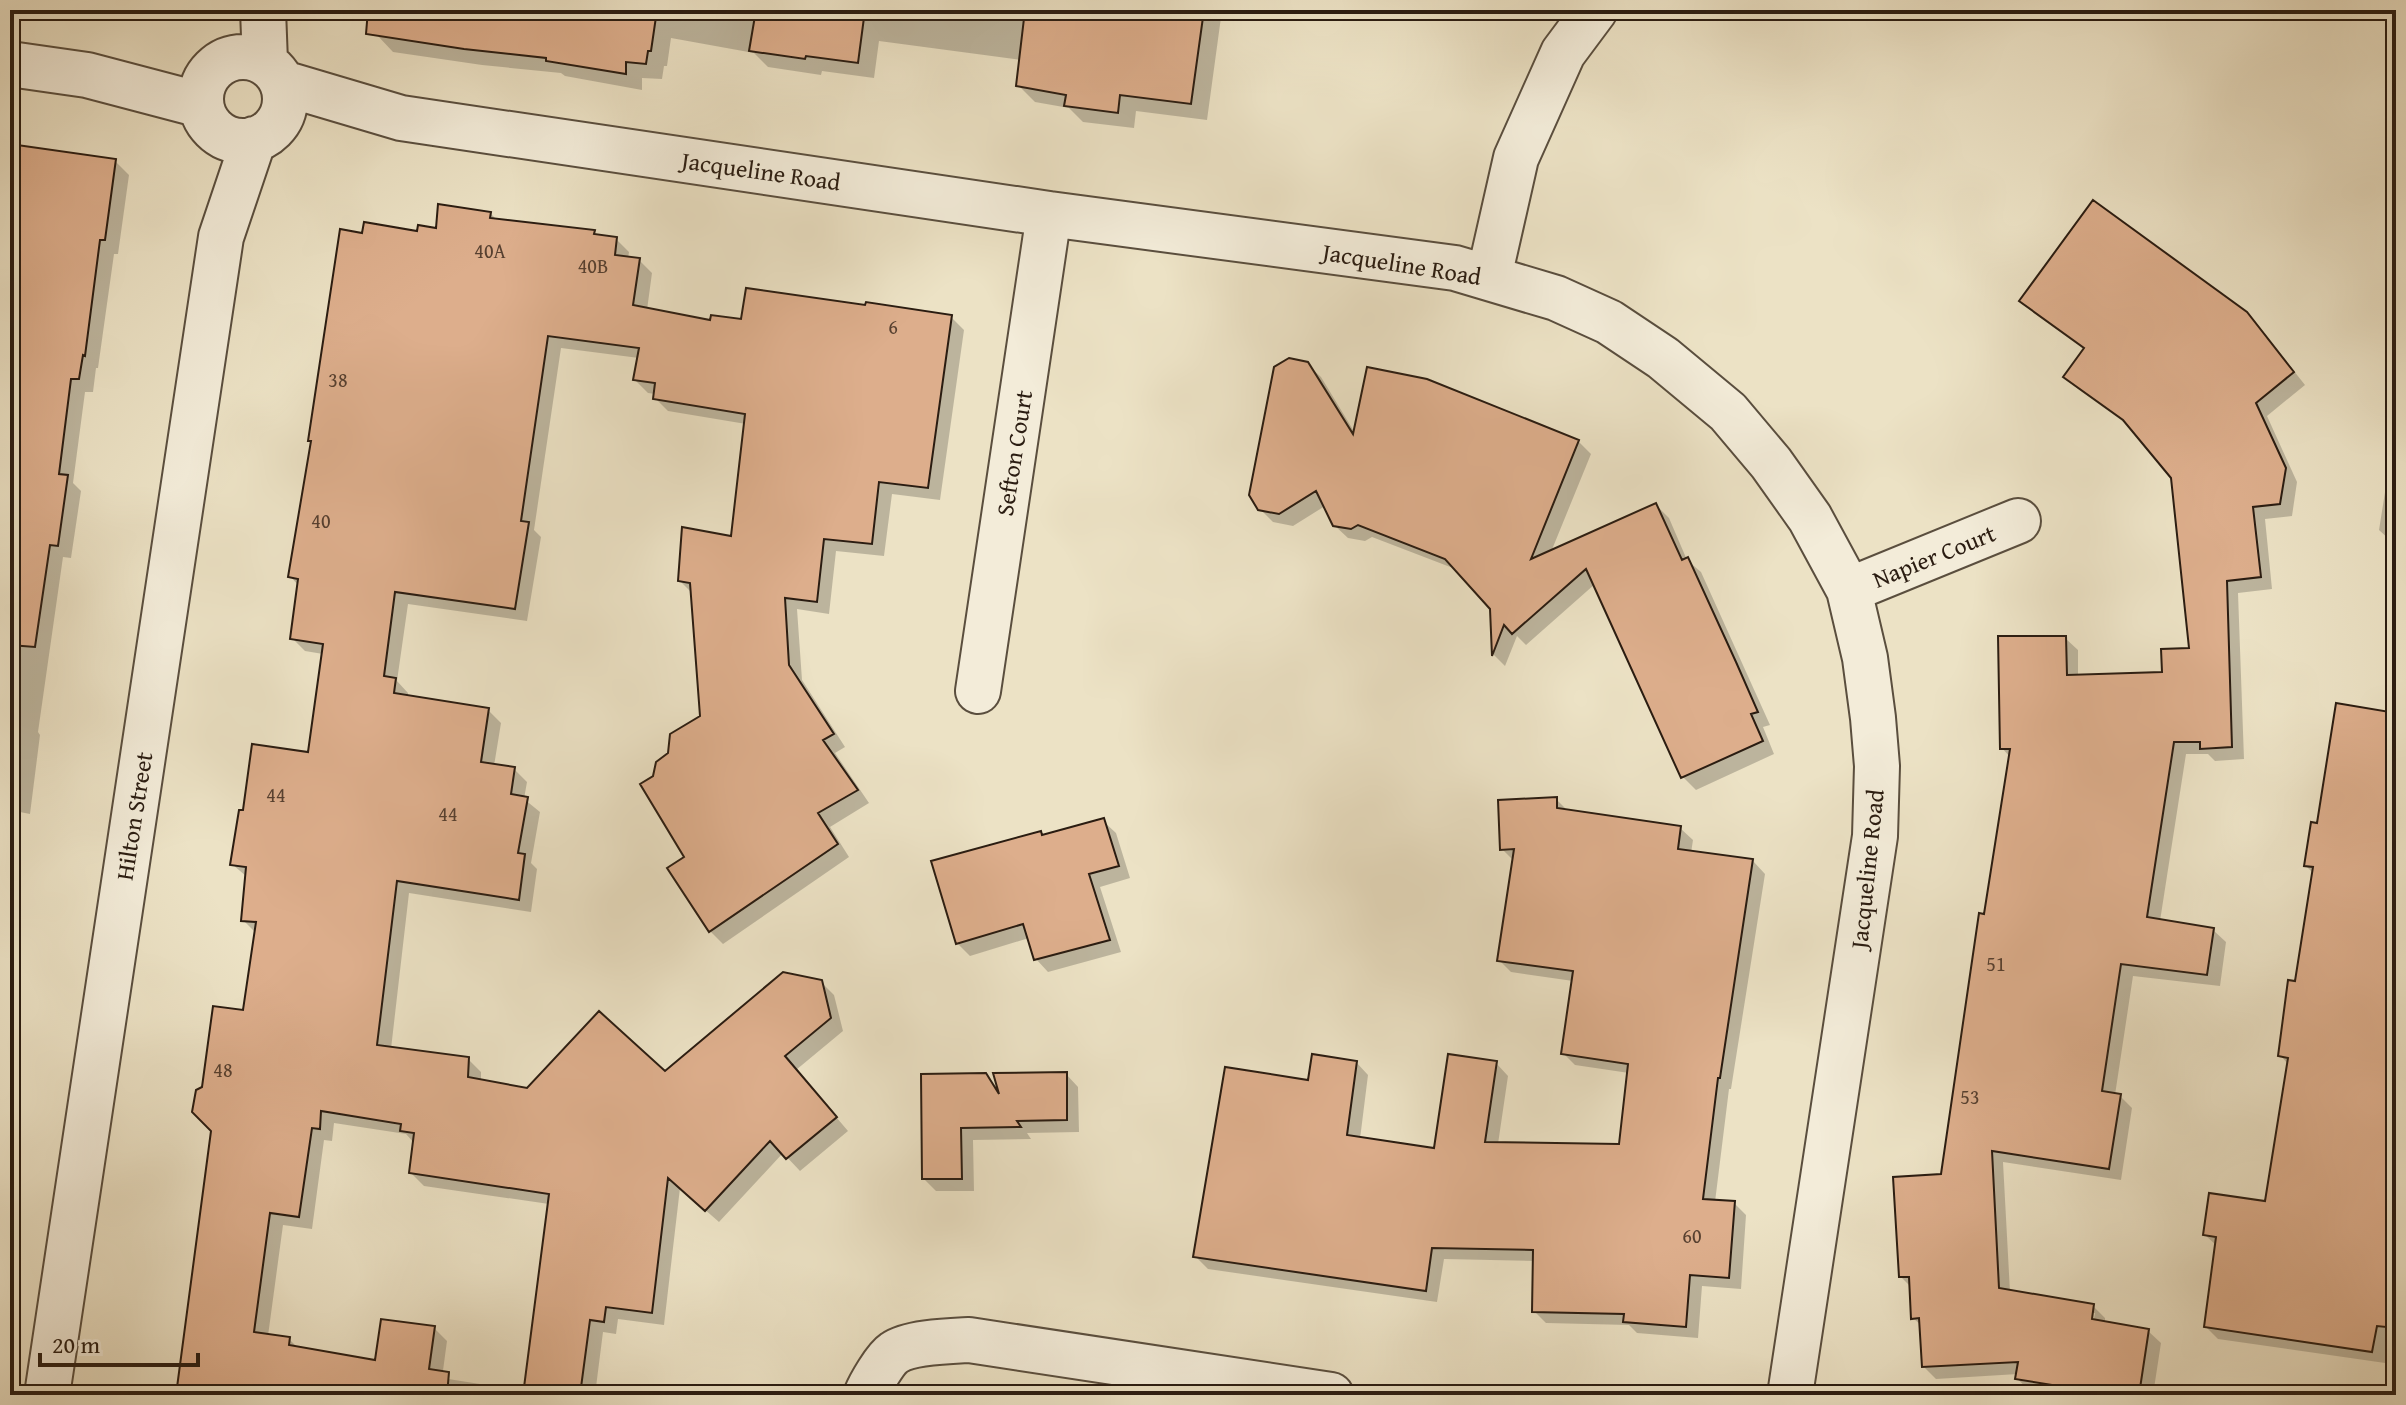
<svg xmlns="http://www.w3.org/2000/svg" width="2406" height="1405" font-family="'Gentium Book Plus',serif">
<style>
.shadow{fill:#0003;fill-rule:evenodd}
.building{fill:#ddae8c;stroke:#2a1c11;stroke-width:2}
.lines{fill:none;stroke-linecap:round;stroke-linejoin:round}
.minor-casing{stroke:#5a4e3e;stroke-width:48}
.minor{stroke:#f3ecd9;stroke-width:44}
.labels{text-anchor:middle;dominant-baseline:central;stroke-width:6;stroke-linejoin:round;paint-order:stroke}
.number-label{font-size:20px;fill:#574030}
.street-label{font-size:24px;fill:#2a1c11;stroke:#f3ecd9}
</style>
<rect width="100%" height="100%" fill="#ece2c5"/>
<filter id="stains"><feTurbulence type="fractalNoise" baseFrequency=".0025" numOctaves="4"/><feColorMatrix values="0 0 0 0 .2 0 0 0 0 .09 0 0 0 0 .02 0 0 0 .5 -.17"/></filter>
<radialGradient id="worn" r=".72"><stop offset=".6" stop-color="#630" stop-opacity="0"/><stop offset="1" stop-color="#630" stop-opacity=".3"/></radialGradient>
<path class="shadow" d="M 78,10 L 124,10 L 123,17 Z
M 380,10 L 1222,10 L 1207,120 L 1136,111 L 1134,128 L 1083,122 L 1069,108 L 1035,102 L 1018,85 L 1021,60 L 879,41 L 874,78 L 822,71 L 821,75 L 768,67 L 754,53 L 671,38 L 667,66 L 664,66 L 662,79 L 642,78 L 642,90 L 565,76 L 561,73 L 482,65 L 393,52 L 377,35 Z
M 10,145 L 115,161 L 129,175 L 118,254 L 114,254 L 98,368 L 96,368 L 93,392 L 85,392 L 73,483 L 81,491 L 71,558 L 63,557 L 38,732 L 40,735 L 30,814 L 20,812 L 10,907 Z
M 490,213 L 498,221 L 594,232 L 599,237 L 616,239 L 629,252 L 628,259 L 639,260 L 652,273 L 647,310 L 712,323 L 951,317 L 964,330 L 940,500 L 892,494 L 884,556 L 836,551 L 829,614 L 797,609 L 802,680 L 845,747 L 835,753 L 869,803 L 830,827 L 849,857 L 723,944 L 710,931 L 687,857 L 654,777 L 670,754 L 702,717 L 693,594 L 680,581 L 733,538 L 746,424 L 668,411 L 655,398 L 655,394 L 648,393 L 635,380 L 639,358 L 561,348 L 534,530 L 541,537 L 527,621 L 408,604 L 397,681 L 408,693 L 408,697 L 488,710 L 501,723 L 494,766 L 514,769 L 527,782 L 524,799 L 540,812 L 531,863 L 537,869 L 531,912 L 409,893 L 391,1049 L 468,1059 L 481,1072 L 481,1082 L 528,1091 L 665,1073 L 821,982 L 834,995 L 843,1031 L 796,1070 L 848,1131 L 800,1171 L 783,1153 L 719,1222 L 680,1188 L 664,1325 L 618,1319 L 616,1334 L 603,1332 L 595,1395 L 178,1395 L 213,1131 L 204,1088 L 245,1012 L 256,933 L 243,920 L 247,877 L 232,864 L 245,812 L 310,755 L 323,654 L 305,651 L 292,638 L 299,586 L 290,576 L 312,443 L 310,440 L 364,235 L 438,231 ZM 334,1123 L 406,1134 L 414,1143 L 411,1173 L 424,1186 L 549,1204 L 525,1391 L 442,1378 L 447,1341 L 434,1328 L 377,1362 L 299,1349 L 289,1339 L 268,1336 L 283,1225 L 312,1229 L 324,1140 L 332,1141 Z
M 2022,301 L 2246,313 L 2259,327 L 2305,385 L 2267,416 L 2297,482 L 2292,516 L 2265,519 L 2272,589 L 2238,593 L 2244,759 L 2215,761 L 2208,754 L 2186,754 L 2160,921 L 2213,930 L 2226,942 L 2220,986 L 2133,976 L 2115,1095 L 2120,1096 L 2132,1108 L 2121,1180 L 2003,1162 L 2010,1292 L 2093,1306 L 2105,1318 L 2105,1324 L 2148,1331 L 2161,1343 L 2153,1395 L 2056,1395 L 2029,1391 L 2017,1378 L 2018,1374 L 1936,1379 L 1924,1367 L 1922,1326 L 1913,1318 L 1911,1287 L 1901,1277 L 1943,1176 L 2010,757 L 2002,748 L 2065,638 L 2078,650 L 2078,677 L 2164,674 L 2192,650 L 2173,477 L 2132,428 L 2078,389 L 2065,377 L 2085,350 L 2034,313 ZM 2091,1313 L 2095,1313 L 2092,1330 Z
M 1307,364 L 1321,377 L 1355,433 L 1578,441 L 1591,454 L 1551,552 L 1656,505 L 1669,518 L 1687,560 L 1701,572 L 1770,725 L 1763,727 L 1774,754 L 1696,790 L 1683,777 L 1595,584 L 1526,645 L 1517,636 L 1505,666 L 1494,655 L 1492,608 L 1458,570 L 1372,537 L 1365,541 L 1348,538 L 1334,525 L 1325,506 L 1293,526 L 1273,522 L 1259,508 Z
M 2396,423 L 2396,543 L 2392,542 L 2379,530 Z
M 2396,715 L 2396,1339 L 2389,1338 L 2385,1363 L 2218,1339 L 2206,1327 L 2217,1246 L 2205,1235 L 2267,1203 L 2289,1065 L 2280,1055 L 2297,983 L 2314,874 L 2306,866 L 2319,825 Z
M 1556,799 L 1568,811 L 1680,828 L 1693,840 L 1691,853 L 1753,861 L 1765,874 L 1731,1089 L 1729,1089 L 1715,1202 L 1734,1203 L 1746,1215 L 1741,1289 L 1702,1286 L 1698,1338 L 1637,1333 L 1629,1325 L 1546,1323 L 1534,1311 L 1535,1261 L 1444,1259 L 1437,1302 L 1208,1269 L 1196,1257 L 1310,1083 L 1356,1062 L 1368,1075 L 1360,1139 L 1436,1151 L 1496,1063 L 1508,1076 L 1498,1144 L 1621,1146 L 1629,1073 L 1575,1065 L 1563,1053 L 1573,981 L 1511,972 L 1499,960 L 1514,861 L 1502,849 Z
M 1103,821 L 1116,833 L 1130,878 L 1100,887 L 1121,952 L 1048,972 L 1036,959 L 1029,938 L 970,956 L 957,943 L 1043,837 Z
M 1066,1074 L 1078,1087 L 1079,1132 L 1027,1133 L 1031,1139 L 973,1140 L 974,1191 L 936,1191 L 924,1179 L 985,1075 L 1000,1090 Z"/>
<path class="building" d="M 368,10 L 657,10 L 651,51 L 648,51 L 646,64 L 626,62 L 626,74 L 546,61 L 546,58 L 464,49 L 366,34 Z
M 756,10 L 865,10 L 858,63 L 806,56 L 805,59 L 749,51 Z
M 1025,10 L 1204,10 L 1191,104 L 1120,95 L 1118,113 L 1064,106 L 1066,95 L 1016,86 Z
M 10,144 L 116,159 L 105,240 L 100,240 L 85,356 L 83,355 L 79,379 L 71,379 L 59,474 L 68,475 L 58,546 L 50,545 L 35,647 L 10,645 Z
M 2093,200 L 2247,312 L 2294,372 L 2256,403 L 2286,468 L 2280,504 L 2253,507 L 2261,577 L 2227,581 L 2232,747 L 2200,749 L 2200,742 L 2174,742 L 2147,917 L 2214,928 L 2207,975 L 2121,964 L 2102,1091 L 2121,1094 L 2109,1169 L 1992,1151 L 1999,1288 L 2094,1304 L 2092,1319 L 2149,1329 L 2139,1395 L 2114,1395 L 2015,1379 L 2018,1362 L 1922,1367 L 1919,1318 L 1911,1319 L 1909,1277 L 1899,1277 L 1893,1177 L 1941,1174 L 1979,913 L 1984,914 L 2010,749 L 2000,749 L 1998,636 L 2066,636 L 2067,675 L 2162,672 L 2161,649 L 2189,648 L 2171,478 L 2123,420 L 2063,377 L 2084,348 L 2019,301 Z
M 438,204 L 491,212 L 490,218 L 595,230 L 594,234 L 617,237 L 615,255 L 640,258 L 633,305 L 710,320 L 711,315 L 741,319 L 746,288 L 865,305 L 866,302 L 952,315 L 928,488 L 879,482 L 872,544 L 824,539 L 817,602 L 785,598 L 789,665 L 834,734 L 823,740 L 858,790 L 818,813 L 838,844 L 709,932 L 667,868 L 684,857 L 640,784 L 653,776 L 656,762 L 668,753 L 670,734 L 700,716 L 690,583 L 678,581 L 682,527 L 731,536 L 745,414 L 653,399 L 655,383 L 633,380 L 639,348 L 548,336 L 521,521 L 529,522 L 515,609 L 395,592 L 384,676 L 396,678 L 394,693 L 489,708 L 481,762 L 515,767 L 511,794 L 528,797 L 518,853 L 525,854 L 519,900 L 397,881 L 377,1045 L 469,1057 L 468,1077 L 527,1088 L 599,1011 L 665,1071 L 783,972 L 822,980 L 831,1018 L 785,1056 L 837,1117 L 786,1159 L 770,1141 L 705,1211 L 668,1178 L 652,1313 L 606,1307 L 604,1322 L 590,1320 L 580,1395 L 523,1395 L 549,1194 L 409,1173 L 414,1133 L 400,1131 L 401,1124 L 321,1111 L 320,1129 L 312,1128 L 299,1217 L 270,1213 L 254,1332 L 290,1337 L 289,1345 L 375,1360 L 381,1319 L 435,1326 L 429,1369 L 449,1372 L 447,1395 L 176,1395 L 211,1131 L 192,1112 L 196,1090 L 202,1087 L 213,1006 L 243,1010 L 256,922 L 241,921 L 246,867 L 230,865 L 239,810 L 243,810 L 252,744 L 308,752 L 323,644 L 290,639 L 298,579 L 288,577 L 311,441 L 308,441 L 340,229 L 362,233 L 364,222 L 417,231 L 418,225 L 436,228 Z
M 1289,358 L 1308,362 L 1353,434 L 1367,367 L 1427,379 L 1579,440 L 1531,559 L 1656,503 L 1682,560 L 1688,557 L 1736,662 L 1758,712 L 1751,714 L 1763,741 L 1681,778 L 1586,569 L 1512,634 L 1504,625 L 1492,656 L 1490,609 L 1445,559 L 1358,525 L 1351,529 L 1333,526 L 1316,491 L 1279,514 L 1258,510 L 1249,495 L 1274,367 Z
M 2336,703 L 2396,713 L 2396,1328 L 2377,1326 L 2372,1352 L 2204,1327 L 2216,1237 L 2203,1235 L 2209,1193 L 2265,1201 L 2288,1058 L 2278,1056 L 2288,980 L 2295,981 L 2313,867 L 2304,866 L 2311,822 L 2317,823 Z
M 1557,797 L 1557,808 L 1681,826 L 1678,849 L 1753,859 L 1720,1078 L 1718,1078 L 1703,1199 L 1735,1201 L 1729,1278 L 1690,1275 L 1686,1327 L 1623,1322 L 1624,1314 L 1532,1312 L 1533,1250 L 1432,1248 L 1426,1291 L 1193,1257 L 1225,1067 L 1308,1080 L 1312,1054 L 1357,1061 L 1347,1135 L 1434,1148 L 1448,1054 L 1497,1061 L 1485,1142 L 1619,1144 L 1628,1064 L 1561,1054 L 1573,971 L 1497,961 L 1514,849 L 1500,850 L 1498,800 Z
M 1104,818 L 1119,866 L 1089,874 L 1110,940 L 1034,960 L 1023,924 L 956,944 L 931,861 L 1041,831 L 1042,835 Z
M 1067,1072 L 1067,1120 L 1017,1121 L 1021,1127 L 961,1128 L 962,1179 L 922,1179 L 921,1074 L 986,1073 L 999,1094 L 993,1073 Z"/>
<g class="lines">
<g class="minor-casing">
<path id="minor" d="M 263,10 L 265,62
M201 99a42 42 0 1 1 84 0a42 42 0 1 1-84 0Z
M 10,64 L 87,75 L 201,105
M 283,83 L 401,118 L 1049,214 L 1455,268 L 1556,298 L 1609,322 L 1663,358 L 1728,412 L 1771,463 L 1810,518 L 1849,590 L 1865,658 L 1873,718 L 1877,766 L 1875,836 L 1790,1395
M 1489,277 L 1516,158 L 1563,53 L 1595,10
M 1849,590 L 2018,521
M 978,691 L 1049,214
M 47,1395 L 221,237 L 254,139
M 866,1395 C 870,1385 885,1359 894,1353 C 909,1342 950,1341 969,1340 L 1331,1395"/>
</g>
<use href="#minor" class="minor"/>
</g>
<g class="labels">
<g class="number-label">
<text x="490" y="250">40A</text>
<text x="593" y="265">40B</text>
<text x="893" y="326">6</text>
<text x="338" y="379">38</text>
<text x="321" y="520">40</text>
<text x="276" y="794">44</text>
<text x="448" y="813">44</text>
<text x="1996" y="963">51</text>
<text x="223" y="1069">48</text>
<text x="1970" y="1096">53</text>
<text x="1692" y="1235">60</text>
</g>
<g class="street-label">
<text transform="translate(761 171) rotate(8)">Jacqueline Road</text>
<text transform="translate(1402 264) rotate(9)">Jacqueline Road</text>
<text transform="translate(1014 453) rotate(-81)">Sefton Court</text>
<text transform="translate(1934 556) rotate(-22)">Napier Court</text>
<text transform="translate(134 816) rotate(-81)">Hilton Street</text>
<text transform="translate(1867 869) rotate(-84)">Jacqueline Road</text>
</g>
</g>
<rect width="2406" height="1405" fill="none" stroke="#ece2c5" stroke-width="40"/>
<rect x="12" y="12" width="2382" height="1381" fill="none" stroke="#2a1c11" stroke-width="4"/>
<rect x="20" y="20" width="2366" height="1365" fill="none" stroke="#2a1c11" stroke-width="2"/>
<path d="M40 1353v12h158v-12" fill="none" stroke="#2a1c11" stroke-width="4"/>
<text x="52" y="1353" font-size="24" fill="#2a1c11" stroke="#f3ecd9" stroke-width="6" paint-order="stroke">20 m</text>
<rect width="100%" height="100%" filter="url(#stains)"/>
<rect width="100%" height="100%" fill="url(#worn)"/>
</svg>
